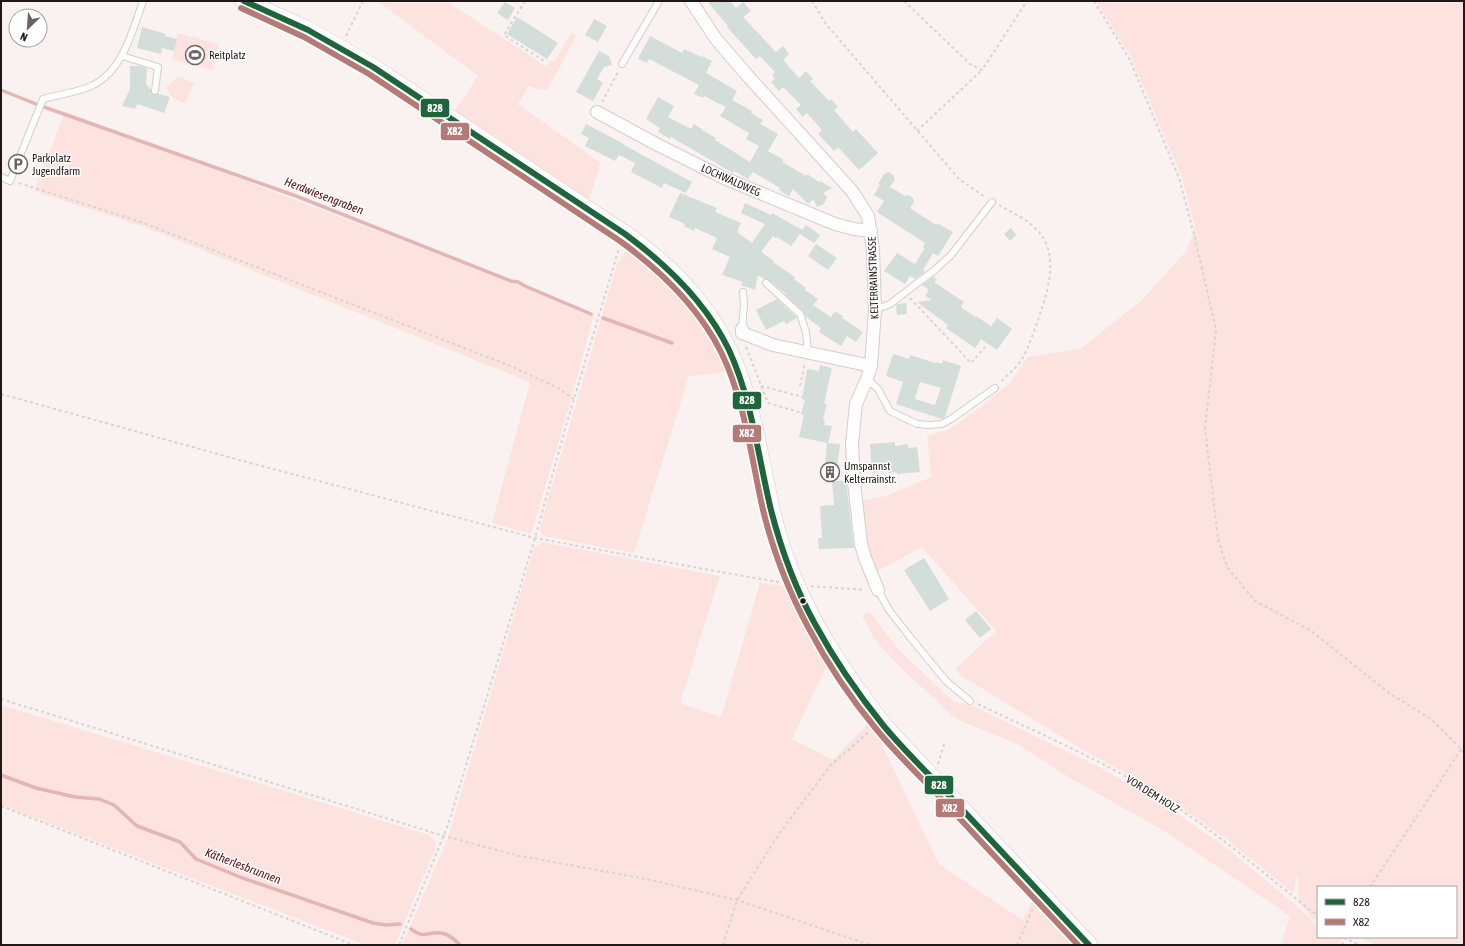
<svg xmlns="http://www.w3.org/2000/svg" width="1465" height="946" font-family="'Asap Condensed',sans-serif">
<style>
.green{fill:#fde3df}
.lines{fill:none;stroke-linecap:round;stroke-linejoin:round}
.stream{stroke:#e2b6b2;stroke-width:3.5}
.building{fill:#d3ddd9;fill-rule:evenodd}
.lane-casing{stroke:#d5cdcb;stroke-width:8}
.street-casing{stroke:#d5cdcb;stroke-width:14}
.secondary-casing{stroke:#d5cdcb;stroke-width:18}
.path{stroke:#d6d3d3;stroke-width:2;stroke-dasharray:3 3;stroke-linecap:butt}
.lane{stroke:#fefdfd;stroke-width:6}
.street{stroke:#fefdfd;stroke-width:12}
.secondary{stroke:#fefdfd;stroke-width:17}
.bus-1-casing{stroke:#fff;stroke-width:9}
.bus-2-casing{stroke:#fff;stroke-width:9}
.bus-1{stroke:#1e653b;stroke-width:6}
.bus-2{stroke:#b47a75;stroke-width:6}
.bus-dot{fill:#201817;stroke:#fff;stroke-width:1.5}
.labels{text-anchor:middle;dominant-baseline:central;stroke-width:3;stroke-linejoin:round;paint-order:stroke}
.poi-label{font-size:11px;fill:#201817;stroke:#fff;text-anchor:start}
.street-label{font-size:11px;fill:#201817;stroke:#fff}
.water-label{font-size:12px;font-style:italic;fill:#540d0e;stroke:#fff}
.line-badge{stroke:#fff;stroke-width:1.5}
.badge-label{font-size:11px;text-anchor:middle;font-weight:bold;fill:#fff}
</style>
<rect width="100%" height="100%" fill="#faf2f0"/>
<path class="green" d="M 377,1 L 446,1 L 546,66 L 550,60 L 554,62 L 571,33 L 576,36 L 548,89 C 541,92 536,89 529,86 L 518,104 L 601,163 L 589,199 L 454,112 L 478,76 Z
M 1096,1 L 1464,1 L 1464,945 L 1375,945 L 1361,937 L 1456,937 L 1456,887 L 1318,887 L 1318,924 L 1299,903 L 1298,872 L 1293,893 L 1226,839 L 1159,792 L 1078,747 L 960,675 L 955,669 L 996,631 L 922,547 L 876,572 L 865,545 L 860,501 L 886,496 L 931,477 L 927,436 L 950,429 L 987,402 L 1010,383 L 1028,357 L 1080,349 L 1141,301 L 1187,250 L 1195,227 L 1182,178 L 1132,59 Z
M 178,33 L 219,44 L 213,70 L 172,59 Z
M 178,76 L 194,83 L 185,104 L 172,97 L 166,88 Z
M 65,112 L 594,314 L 571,400 L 531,534 L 492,523 L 530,382 L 144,227 L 34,191 Z
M 629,244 L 681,290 L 712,332 L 729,372 L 689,376 L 634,553 L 543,536 L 539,530 L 616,267 Z
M 542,542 L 720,576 L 680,703 L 721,717 L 760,583 L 785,586 L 802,623 L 828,663 L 792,739 L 833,760 L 869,722 L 873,726 L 939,864 L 1023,920 L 1032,900 L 1079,945 L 402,945 L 447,840 L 534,548 Z
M 870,612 L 899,650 L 954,702 L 969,704 L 1097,766 L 1155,798 L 1224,846 L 1298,907 L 1318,926 L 1318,937 L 1343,937 L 1339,945 L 1281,945 L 1290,916 L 1166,832 L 1070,778 L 1017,744 L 956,719 L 903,670 L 877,643 L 862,616 Z
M 1,705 L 429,835 L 435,841 L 436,847 L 395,945 L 366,945 L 1,805 Z"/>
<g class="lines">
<path class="stream" d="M 1,90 L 36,104
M 44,107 L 296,196 L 511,281 L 518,282 L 525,286 L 591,314
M 603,318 L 672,343
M 1,775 L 36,788 L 75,797 L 99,799 L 114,805 L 137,826 L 180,842 L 196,859 L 240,877 L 373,923 L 386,925 L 400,924
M 411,929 C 426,940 427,931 441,933 C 449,934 455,940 460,945"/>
</g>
<path class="building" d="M 707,1 L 730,1 L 736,8 L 743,2 L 751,11 L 743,17 L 776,52 L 783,46 L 789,54 L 783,60 L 799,78 L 806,71 L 813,79 L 810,81 L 829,101 L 831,99 L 838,107 L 834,110 L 853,132 L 856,129 L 878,153 L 859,170 L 838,147 L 834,151 L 818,134 L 822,130 L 807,113 L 803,117 L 796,109 L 801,105 L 783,87 L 779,91 L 771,82 L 775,79 L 772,75 L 775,72 L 760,56 L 756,59 L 727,27 L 728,26 Z
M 505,2 L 515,8 L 508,20 L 497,13 Z
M 517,17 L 558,43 L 547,59 L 507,34 Z
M 594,19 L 607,26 L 598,42 L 585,35 Z
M 142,27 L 166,34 L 165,36 L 177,39 L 174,51 L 162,48 L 161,54 L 137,48 Z
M 650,36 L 682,53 L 684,49 L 701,57 L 702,56 L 712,61 L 706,73 L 737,91 L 732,100 L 752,111 L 751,113 L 763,120 L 760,124 L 778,134 L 768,151 L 784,160 L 782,162 L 806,176 L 807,174 L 819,182 L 820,181 L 832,188 L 823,193 L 827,197 L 824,204 L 817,207 L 813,199 L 808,204 L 793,189 L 789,196 L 779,190 L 780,188 L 753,172 L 748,179 L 734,171 L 733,173 L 671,137 L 670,139 L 658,132 L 660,128 L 646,119 L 658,97 L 674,106 L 668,117 L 691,129 L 694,124 L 702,129 L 702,130 L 716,138 L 715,140 L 750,162 L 759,146 L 746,139 L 749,133 L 720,116 L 726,107 L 704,96 L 703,98 L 694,94 L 699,85 L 649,59 L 647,63 L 638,59 Z
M 599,51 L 609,56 L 612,65 L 604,67 L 597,79 L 603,83 L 593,101 L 576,92 Z
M 130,66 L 139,66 L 147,68 L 146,84 L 151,90 L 152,94 L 155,95 L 159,94 L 170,97 L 164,113 L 137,104 L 135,109 L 122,106 L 130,89 Z
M 586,124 L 624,144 L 624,145 L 692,182 L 686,193 L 664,183 L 662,188 L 631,172 L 635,163 L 619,155 L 615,161 L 585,146 L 589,138 L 581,134 Z
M 889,172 L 893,175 L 895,179 L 890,187 L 905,196 L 909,195 L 913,198 L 914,202 L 910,208 L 936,225 L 937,223 L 953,232 L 938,256 L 933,253 L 923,270 L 925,272 L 915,279 L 910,276 L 905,284 L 884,271 L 897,253 L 915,264 L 925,248 L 923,247 L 925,243 L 877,212 L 884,201 L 874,195 L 880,185 L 878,184 L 884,174 Z
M 680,193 L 717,208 L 715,212 L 741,223 L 737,232 L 752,243 L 765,224 L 741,213 L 745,203 L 771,215 L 772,213 L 802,230 L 806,225 L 820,235 L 814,243 L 800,234 L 791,246 L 777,237 L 776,238 L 773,236 L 761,252 L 774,261 L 773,262 L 795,277 L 794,279 L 806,288 L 805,290 L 818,299 L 813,305 L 831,317 L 835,311 L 843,316 L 842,318 L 863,332 L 856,342 L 847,336 L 841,346 L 819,332 L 821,328 L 806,317 L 803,311 L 785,295 L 786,294 L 767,279 L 764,279 L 758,275 L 755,290 L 741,285 L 743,282 L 722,275 L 730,257 L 712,249 L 717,238 L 695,228 L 694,231 L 684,226 L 685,224 L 669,217 Z
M 1011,228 L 1016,235 L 1010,241 L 1004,234 Z
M 816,244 L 837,258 L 828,270 L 808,256 Z
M 933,277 L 937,279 L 934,282 L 964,302 L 961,307 L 975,317 L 976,316 L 991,326 L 997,318 L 1012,329 L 997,350 L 981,339 L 975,348 L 946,328 L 948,325 L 917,302 L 932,300 L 925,296 L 929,290 L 922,285 Z
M 777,299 L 797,318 L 786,324 L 784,321 L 766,330 L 756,310 Z
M 906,303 L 907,314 L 897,315 L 896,305 L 898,304 Z
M 893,354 L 909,359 L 910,355 L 935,363 L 936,362 L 942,364 L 943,360 L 961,366 L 945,417 L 942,419 L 896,404 L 903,382 L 886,376 ZM 920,382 L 941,388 L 935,405 L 915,399 Z
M 820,365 L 832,368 L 824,404 L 827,404 L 823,419 L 825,420 L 824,425 L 832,426 L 828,443 L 840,444 L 836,477 L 824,476 L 827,443 L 799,437 L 804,415 L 801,414 L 805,400 L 802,399 L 807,369 L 819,371 Z
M 895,442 L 895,446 L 908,444 L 908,448 L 917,447 L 920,472 L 897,474 L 897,472 L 888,473 L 888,471 L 872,473 L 870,444 Z
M 832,481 L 846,481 L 854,548 L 819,549 L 818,538 L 822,538 L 820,506 L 834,505 Z
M 924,558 L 949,599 L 930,611 L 904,570 Z
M 976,611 L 991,629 L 980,638 L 965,620 Z"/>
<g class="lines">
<g class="lane-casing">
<path id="lane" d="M 122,56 L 158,67 L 155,91
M 622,64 L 659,1
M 1,177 L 10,181 L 43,99 C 57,95 79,92 91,86 C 122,73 133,30 143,1
M 766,283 L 800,314 L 806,332 L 808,353
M 875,310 L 890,304 L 936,269 L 951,255 L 992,202
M 742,329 L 744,305 L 743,292
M 867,379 L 878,389 L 890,411 L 917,424 L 929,425 L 942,424 L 951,419 L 995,388
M 878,590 L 889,610 L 910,637 L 946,681 L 970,701"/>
</g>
<g class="street-casing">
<path id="street" d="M 691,1 L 716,39 L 746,74 L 852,191 L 868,216 L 873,249 L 875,310 L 871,366 L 867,379 L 856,404 L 852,444 L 854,482 L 861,544 L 865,558 L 878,590
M 597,112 L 656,144 L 724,178 L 835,224 L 854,229 L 871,231
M 742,329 L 742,333 L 773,345 L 871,366"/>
</g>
<g class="secondary-casing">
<path id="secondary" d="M 244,1 L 308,30 L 373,67 L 625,234 C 674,268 715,312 737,369 C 760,429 763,494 784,554 C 807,620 842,671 884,726 L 1089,945"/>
</g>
<path class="path" d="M 525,1 L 504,35 L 544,61
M 812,1 L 826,24 L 959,179 L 985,197
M 904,1 L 970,64 L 982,70 L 1027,1
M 1094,1 L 1130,60 L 1179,178 L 1195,238 L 1216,330 L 1205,428 L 1218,539 L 1227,567 L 1255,601 L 1310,630 L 1389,693 L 1431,719 L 1464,752
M 346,36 L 363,1
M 602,102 L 618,72
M 917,131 L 982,70
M 19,183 L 141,222 L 513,367 L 558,388 L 574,399
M 999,205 C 1011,212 1025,218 1035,228 C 1062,253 1047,294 1037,323 C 1032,336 1028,350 1020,362 C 1015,369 1007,375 1001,382
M 910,298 L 971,363 L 986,346
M 746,347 L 768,403 L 802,413
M 761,386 L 803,397
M 800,386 L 805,364
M 1,394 L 243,461 L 535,538 L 715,571 L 779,582
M 865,482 L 892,480
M 811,586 L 865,590
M 1,699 L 444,836 L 520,856 L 646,879 L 737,900 L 870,945
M 978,704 C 1038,733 1099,759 1156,794 C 1214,829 1265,875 1318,916
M 938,764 L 945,741
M 1,806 L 354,945
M 1370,887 L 1464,745
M 1344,937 L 1358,945
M 399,945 L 448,825 L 535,538 L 566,426 L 619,248
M 723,945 L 737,900 L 779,834 L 830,766 L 871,730
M 1017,945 L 1034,906
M 1342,945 L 1346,937"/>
<use href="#lane" class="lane"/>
<use href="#street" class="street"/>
<use href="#secondary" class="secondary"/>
<g class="bus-1-casing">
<path id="bus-1" d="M 244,1 L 308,30 L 373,67 L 625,234 C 667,265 706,302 729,350 C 752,400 758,456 771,510 C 781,549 795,588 815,624 C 834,659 858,694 883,725 C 906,753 933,778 958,805 C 1001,851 1045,898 1089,945"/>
</g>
<g class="bus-2-casing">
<path id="bus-2" d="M 241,8 L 304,37 L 369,74 L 620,241 C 661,271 698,306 721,352 C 745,401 751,457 763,510 C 773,551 788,590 808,627 C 827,663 851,699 877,730 C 900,758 927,783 951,809 C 993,855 1036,900 1078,945"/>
</g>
<use href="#bus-1" class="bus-1"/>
<use href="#bus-2" class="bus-2"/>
</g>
<defs>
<g id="stadium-ring" transform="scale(1)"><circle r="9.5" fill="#fff" stroke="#6c6463" stroke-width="1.5"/><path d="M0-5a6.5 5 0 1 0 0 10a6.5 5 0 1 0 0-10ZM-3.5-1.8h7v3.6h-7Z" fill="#6c6463"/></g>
<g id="parking-ring" transform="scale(1)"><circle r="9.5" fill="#fff" stroke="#6c6463" stroke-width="1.5"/><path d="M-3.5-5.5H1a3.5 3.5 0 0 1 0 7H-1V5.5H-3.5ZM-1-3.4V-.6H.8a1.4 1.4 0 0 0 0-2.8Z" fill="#6c6463"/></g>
<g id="building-ring" transform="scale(1)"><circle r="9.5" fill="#fff" stroke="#6c6463" stroke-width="1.5"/><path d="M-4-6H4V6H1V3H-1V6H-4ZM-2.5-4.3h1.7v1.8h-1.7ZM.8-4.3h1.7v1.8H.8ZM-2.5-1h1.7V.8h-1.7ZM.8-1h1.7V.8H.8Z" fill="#6c6463"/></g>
</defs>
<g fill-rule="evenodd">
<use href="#stadium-ring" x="195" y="55"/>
<use href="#parking-ring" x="18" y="164"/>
<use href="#building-ring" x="830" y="472"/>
</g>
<circle class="bus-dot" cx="803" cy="601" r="3.5"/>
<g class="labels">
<g class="poi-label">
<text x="209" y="55">Reitplatz</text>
<text x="32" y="158">Parkplatz<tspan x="32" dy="13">Jugendfarm</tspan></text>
<text x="844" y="466">Umspannst<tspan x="844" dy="13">Kelterrainstr.</tspan></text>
</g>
<g class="street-label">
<text transform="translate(731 180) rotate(24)">LOCHWALDWEG</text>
<text transform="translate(873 278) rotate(-92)">KELTERRAINSTRASSE</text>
<text transform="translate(1153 794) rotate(32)">VOR DEM HOLZ</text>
</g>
<g class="water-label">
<text transform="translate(324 196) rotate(21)">Herdwiesengraben</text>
<text transform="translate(243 866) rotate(21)">Kätherlesbrunnen</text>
</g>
</g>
<g class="line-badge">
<rect x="420" y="98" width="30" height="20" rx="4" fill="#1e653b"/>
<rect x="440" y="122" width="30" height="19" rx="4" fill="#b47a75"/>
<rect x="732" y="391" width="30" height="19" rx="4" fill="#1e653b"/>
<rect x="732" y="424" width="30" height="19" rx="4" fill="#b47a75"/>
<rect x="924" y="775" width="30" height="20" rx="4" fill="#1e653b"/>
<rect x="935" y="798" width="30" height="20" rx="4" fill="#b47a75"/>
</g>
<g class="badge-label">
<text x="435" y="112">828</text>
<text x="455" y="135">X82</text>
<text x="747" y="404">828</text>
<text x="747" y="437">X82</text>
<text x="939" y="789">828</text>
<text x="950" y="812">X82</text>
</g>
<rect width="1465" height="946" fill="none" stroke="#201817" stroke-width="4"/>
<rect x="1317" y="886" width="140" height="52" fill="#ffffff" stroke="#a6a3a2"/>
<rect x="1325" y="899" width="20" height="6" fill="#1e653b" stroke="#a6a3a2"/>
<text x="1353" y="906" font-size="12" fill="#201817">828</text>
<rect x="1325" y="919" width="20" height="6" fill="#b47a75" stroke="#a6a3a2"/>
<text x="1353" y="926" font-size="12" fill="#201817">X82</text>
<g transform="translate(28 28) rotate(205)"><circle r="19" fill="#ffffff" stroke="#a6a3a2"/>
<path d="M0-3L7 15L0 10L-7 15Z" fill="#6c6463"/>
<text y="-6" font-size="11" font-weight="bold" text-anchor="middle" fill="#201817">N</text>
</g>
</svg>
